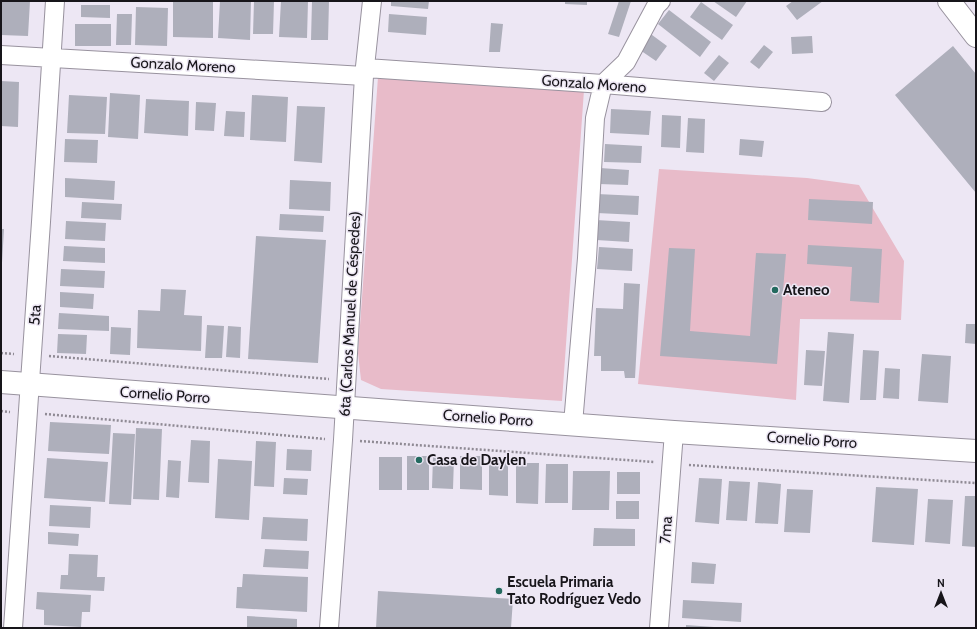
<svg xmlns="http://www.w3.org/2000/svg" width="977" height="629" font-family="Cabin,sans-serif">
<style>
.green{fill:#e8bbc9}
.building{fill:#aeafbb}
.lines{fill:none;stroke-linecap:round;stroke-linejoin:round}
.minor-casing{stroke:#98929e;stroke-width:20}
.tertiary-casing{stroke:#98929e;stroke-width:24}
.path{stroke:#8f8a94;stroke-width:2.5;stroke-dasharray:2 2;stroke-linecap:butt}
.minor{stroke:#fff;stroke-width:18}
.tertiary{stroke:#fff;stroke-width:22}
.poi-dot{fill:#236a5f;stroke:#ede7f4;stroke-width:1.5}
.labels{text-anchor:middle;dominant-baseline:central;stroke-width:3;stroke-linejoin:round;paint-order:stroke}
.street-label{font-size:15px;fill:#17151a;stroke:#ede7f4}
.poi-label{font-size:15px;font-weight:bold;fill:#17151a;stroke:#ede7f4;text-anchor:start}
</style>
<rect width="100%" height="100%" fill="#ede7f4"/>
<path class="green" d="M 378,77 L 584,90 L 562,401 L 381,389 L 361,380 L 358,353 Z
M 659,169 L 807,178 L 859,185 L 904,261 L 901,320 L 800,319 L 796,400 L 638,384 Z"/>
<path class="building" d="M 1,1 L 30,1 L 28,36 L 1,35 Z
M 173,1 L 213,1 L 213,38 L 173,37 Z
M 220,1 L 251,1 L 250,40 L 218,38 Z
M 254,1 L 274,1 L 273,34 L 253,34 Z
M 281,1 L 308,1 L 307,38 L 279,37 Z
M 312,1 L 329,1 L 328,40 L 311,40 Z
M 391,1 L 429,1 L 428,9 L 391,6 Z
M 565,1 L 587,1 L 587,5 L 565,4 Z
M 619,1 L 631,1 L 619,37 L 608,34 Z
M 713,1 L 747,1 L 736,17 Z
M 793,1 L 823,1 L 797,20 L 786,6 Z
M 701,2 L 733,25 L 722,40 L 690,17 Z
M 81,5 L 110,5 L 110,18 L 81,17 Z
M 136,7 L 168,8 L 167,46 L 135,45 Z
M 669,10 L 711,42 L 700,57 L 658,24 Z
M 117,14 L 132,14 L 131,45 L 116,45 Z
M 389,14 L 427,17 L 426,35 L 388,32 Z
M 491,23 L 503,24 L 500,52 L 489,52 Z
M 75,24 L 111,24 L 111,46 L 75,46 Z
M 648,32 L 667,46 L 656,61 L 637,48 Z
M 812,36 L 813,53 L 792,54 L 791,37 Z
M 764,45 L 773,52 L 759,69 L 750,62 Z
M 953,46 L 976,74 L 976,193 L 895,95 Z
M 719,55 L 729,63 L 714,81 L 704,73 Z
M 1,81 L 19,82 L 18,127 L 1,126 Z
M 110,93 L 140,95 L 138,139 L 108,137 Z
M 69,95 L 107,97 L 105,134 L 67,133 Z
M 252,95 L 288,97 L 286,142 L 250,140 Z
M 146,99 L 189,101 L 188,136 L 144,133 Z
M 196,102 L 216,103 L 214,131 L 195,130 Z
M 297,106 L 325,107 L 322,163 L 294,161 Z
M 611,109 L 651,111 L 649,135 L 610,133 Z
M 226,111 L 245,112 L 244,137 L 224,136 Z
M 662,115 L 681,116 L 680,148 L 661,147 Z
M 688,118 L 705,119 L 704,153 L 686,152 Z
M 65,139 L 98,140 L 97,163 L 64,162 Z
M 740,139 L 764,141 L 762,157 L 739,155 Z
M 605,144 L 642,146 L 641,163 L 604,162 Z
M 600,168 L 629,170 L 628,185 L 599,184 Z
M 65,178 L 115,181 L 114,200 L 65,197 Z
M 290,180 L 331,182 L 330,211 L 289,209 Z
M 597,194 L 639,196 L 638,215 L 597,213 Z
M 809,199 L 873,202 L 872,224 L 808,220 Z
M 82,202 L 122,204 L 121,220 L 81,218 Z
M 280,214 L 324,216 L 323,232 L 279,230 Z
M 596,220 L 630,222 L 629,242 L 596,240 Z
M 66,221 L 106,223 L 105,241 L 65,239 Z
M 1,229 L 4,229 L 2,263 L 1,263 Z
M 256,236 L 326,240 L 318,363 L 248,359 Z
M 808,245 L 882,249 L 879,303 L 850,301 L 852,267 L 807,264 Z
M 64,246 L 105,248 L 105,263 L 63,261 Z
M 599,247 L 633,249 L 632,271 L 597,269 Z
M 669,248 L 695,249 L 690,331 L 750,336 L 756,253 L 786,254 L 777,364 L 660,356 Z
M 61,269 L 105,271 L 104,288 L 60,286 Z
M 624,283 L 640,284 L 635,378 L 625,378 L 624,371 L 601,371 L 601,356 L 594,356 L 596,308 L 623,309 Z
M 161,289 L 186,290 L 184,315 L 202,316 L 201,351 L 137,348 L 138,310 L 160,311 Z
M 60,292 L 94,294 L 93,309 L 60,307 Z
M 59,313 L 109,316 L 109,331 L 58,329 Z
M 966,324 L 976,324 L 976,344 L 965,343 Z
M 207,325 L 224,326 L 222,358 L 205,358 Z
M 228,326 L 241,327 L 240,358 L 226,357 Z
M 111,327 L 131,328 L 130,355 L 110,354 Z
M 828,332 L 854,334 L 849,403 L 823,401 Z
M 58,334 L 87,335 L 86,354 L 57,353 Z
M 806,350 L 825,351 L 822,386 L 804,385 Z
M 863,350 L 879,351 L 876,400 L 860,400 Z
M 922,354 L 951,356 L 948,403 L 918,401 Z
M 885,368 L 900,369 L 899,399 L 883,398 Z
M 50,422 L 111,425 L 109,454 L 48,451 Z
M 136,428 L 162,429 L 159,500 L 133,499 Z
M 113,433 L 135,434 L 131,505 L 109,504 Z
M 191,440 L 210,441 L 209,483 L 188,482 Z
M 256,441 L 276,442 L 274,487 L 254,486 Z
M 287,449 L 312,450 L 311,471 L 286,470 Z
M 407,456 L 429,456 L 429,490 L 407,490 Z
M 460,456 L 482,456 L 482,490 L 460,489 Z
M 379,457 L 402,457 L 402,490 L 379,490 Z
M 433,457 L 454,458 L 453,489 L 432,488 Z
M 47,458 L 108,462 L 105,502 L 44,498 Z
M 218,459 L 252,461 L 249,520 L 215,518 Z
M 168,460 L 181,461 L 179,498 L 166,497 Z
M 489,461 L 508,462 L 508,496 L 489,495 Z
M 516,463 L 539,463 L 538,504 L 516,503 Z
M 546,464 L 568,464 L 568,503 L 545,503 Z
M 573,471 L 610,471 L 609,510 L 572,510 Z
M 617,472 L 640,472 L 640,494 L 617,494 Z
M 284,478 L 308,479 L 307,495 L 283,494 Z
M 699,478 L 722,479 L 719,524 L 695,522 Z
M 729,481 L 750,482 L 747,521 L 726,520 Z
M 758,482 L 781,484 L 778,524 L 755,523 Z
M 876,487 L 918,489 L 914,545 L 872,542 Z
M 787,489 L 813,490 L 810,533 L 784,532 Z
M 965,496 L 976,496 L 976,547 L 962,546 Z
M 928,499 L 953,500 L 950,544 L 925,542 Z
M 616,501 L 639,501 L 639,519 L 616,519 Z
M 50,505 L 91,507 L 90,528 L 49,526 Z
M 263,517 L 308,519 L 307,541 L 261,539 Z
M 594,528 L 635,529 L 635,546 L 593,546 Z
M 48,532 L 79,534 L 78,546 L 48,544 Z
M 265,549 L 309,551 L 308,569 L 263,567 Z
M 69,554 L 98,555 L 97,577 L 105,577 L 104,591 L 60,589 L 61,575 L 68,575 Z
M 692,562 L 716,564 L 714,584 L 691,583 Z
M 243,574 L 308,577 L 307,612 L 236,608 L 237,587 L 242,587 Z
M 378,591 L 513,599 L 511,628 L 376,628 Z
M 37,592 L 91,595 L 90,612 L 82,612 L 81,627 L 44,625 L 44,610 L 36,609 Z
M 683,600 L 742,603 L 741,622 L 682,618 Z
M 247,616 L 297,619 L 297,628 L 247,628 Z
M 686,625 L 714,627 L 714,628 L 686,628 Z"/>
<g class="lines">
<g class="minor-casing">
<path id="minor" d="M 1,55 L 364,76
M 366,68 L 603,84 L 822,102
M 573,424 L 587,258 L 595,118 L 603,84 L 626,62 L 656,6 L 661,1
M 13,628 L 41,222 L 55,1
M 329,628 L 343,440 L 364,76 L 372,1
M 659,628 L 674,432"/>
</g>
<g class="tertiary-casing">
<path id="tertiary" d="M 949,1 L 976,36
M 1,382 L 674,432 L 976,451"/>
</g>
<path class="path" d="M 1,353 L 14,354
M 49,356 L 329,379
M 1,411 L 10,412
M 45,414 L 325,439
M 360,441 L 654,462
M 689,465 L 976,483"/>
<use href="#minor" class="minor"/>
<use href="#tertiary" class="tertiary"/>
</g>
<g class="poi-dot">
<circle cx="775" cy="290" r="4"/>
<circle cx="419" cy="460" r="4"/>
<circle cx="499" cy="591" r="4"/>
</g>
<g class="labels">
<g class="street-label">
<text transform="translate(183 65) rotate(3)">Gonzalo Moreno</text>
<text transform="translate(594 84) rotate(4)">Gonzalo Moreno</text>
<text transform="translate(350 314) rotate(-87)">6ta (Carlos Manuel de Céspedes)</text>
<text transform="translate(35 315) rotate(-86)">5ta</text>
<text transform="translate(165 395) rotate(4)">Cornelio Porro</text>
<text transform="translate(488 418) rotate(4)">Cornelio Porro</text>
<text transform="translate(812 440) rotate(4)">Cornelio Porro</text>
<text transform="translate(666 530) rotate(-86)">7ma</text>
</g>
<g class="poi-label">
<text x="783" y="290">Ateneo</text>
<text x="427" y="460">Casa de Daylen</text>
<text x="507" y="582">Escuela Primaria<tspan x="507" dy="17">Tato Rodríguez Vedo</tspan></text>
</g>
</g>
<rect width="977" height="629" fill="none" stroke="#17151a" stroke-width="4"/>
<g transform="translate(941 593)" stroke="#ede7f4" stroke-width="3" paint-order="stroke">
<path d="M0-3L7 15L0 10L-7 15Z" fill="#17151a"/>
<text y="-6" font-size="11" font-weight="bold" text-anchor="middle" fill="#17151a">N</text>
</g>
</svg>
